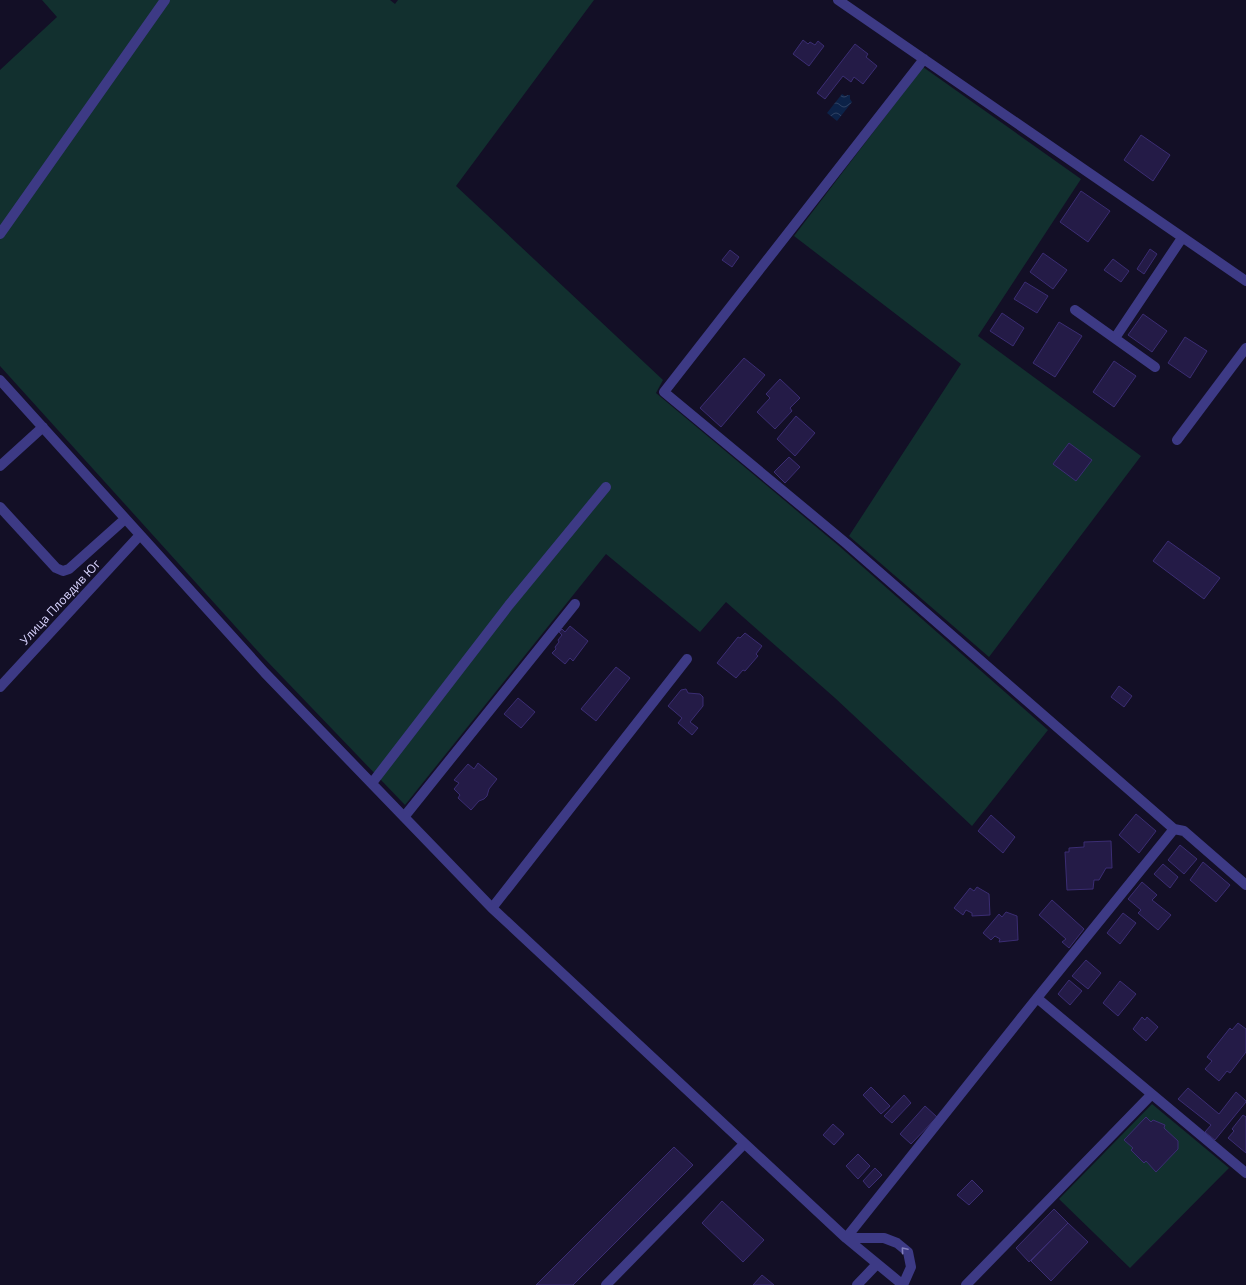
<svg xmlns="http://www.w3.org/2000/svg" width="1246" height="1285" font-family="'Open Sans',sans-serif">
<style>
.green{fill:#12302f}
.water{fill:url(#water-waves)}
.building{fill:#241b47;stroke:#3b2d73}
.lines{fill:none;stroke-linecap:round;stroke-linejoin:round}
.minor{stroke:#3d3a85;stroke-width:10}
.oneway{stroke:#837fbc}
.labels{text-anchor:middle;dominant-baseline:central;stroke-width:3;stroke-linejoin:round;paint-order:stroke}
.street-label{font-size:12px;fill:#d9d4ff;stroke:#130f26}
</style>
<defs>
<pattern id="water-waves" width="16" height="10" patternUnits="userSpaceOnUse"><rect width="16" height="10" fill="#0c2248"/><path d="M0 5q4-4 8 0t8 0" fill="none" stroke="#2f4163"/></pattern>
</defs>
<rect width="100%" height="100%" fill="#130f26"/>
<path class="green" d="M 42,0 L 390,0 L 395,4 L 398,0 L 594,0 L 456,186 L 663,380 L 656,393 L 839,546 L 1048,730 L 972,826 L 835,698 L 726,602 L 700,632 L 606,554 L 405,805 L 264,658 L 0,366 L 0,70 L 57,17 Z
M 923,67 L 1081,179 L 978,336 L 1141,456 L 989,657 L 849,536 L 961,364 L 794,236 Z
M 1152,1104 L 1229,1168 L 1130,1268 L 1059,1199 Z"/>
<path class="water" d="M 842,94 L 845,96 L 848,95 L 850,95 L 850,99 L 852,102 L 837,121 L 827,113 Z"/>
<path class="building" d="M 803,40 L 808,44 L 810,42 L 815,45 L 818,41 L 824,46 L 809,66 L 793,54 Z
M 855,44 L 868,54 L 866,57 L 877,66 L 863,84 L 854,77 L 851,82 L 843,76 L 825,99 L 817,93 Z
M 1141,135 L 1170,155 L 1153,181 L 1124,160 Z
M 1081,191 L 1110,211 L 1088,242 L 1060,222 Z
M 1150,249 L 1157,254 L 1144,274 L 1137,269 Z
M 730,250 L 739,257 L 732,267 L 722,260 Z
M 1043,253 L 1067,270 L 1053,289 L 1030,272 Z
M 1113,259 L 1129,271 L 1121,282 L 1104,270 Z
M 1025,282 L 1048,296 L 1037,313 L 1014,299 Z
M 1002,313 L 1024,328 L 1013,346 L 990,331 Z
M 1143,314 L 1167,331 L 1152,352 L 1128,335 Z
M 1059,322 L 1082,336 L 1055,377 L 1033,363 Z
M 1185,337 L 1207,351 L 1190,378 L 1168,363 Z
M 744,358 L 765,375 L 721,427 L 700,408 Z
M 1114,361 L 1136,376 L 1114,407 L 1093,392 Z
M 780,379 L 800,398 L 790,408 L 792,411 L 775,429 L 757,412 L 770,398 L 766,394 Z
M 796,416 L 815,433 L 795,456 L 777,439 Z
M 1069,443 L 1092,460 L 1076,481 L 1053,464 Z
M 789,457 L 800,467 L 785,483 L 774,472 Z
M 1168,541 L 1220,578 L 1204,599 L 1153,561 Z
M 570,626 L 588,641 L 573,661 L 570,658 L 565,664 L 552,653 L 556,649 L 555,647 L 559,642 L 558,640 L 562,635 L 559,632 L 562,629 L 565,632 Z
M 745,633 L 762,646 L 756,654 L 758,656 L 745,671 L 743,670 L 736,678 L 717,663 L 738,637 L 740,638 Z
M 616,667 L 630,678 L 596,721 L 581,709 Z
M 1119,686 L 1132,696 L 1124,707 L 1111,697 Z
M 686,689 L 688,693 L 700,694 L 703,697 L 703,706 L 690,722 L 698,728 L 692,735 L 678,723 L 682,718 L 668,706 L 681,690 Z
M 518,698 L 535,712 L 521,728 L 504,714 Z
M 478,763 L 497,779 L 489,789 L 487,796 L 484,799 L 479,801 L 471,810 L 458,798 L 460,795 L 454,789 L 459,783 L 454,780 L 468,764 L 474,769 Z
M 1136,814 L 1156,831 L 1139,853 L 1119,835 Z
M 991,815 L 1015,837 L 1003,853 L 978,831 Z
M 1111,841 L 1112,868 L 1106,868 L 1099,880 L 1094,880 L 1093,889 L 1067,890 L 1065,852 L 1069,852 L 1069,848 L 1084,847 L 1084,842 Z
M 1180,845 L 1197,859 L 1184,874 L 1168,860 Z
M 1203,862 L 1230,885 L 1216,902 L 1190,880 Z
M 1163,864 L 1178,877 L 1170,888 L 1154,874 Z
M 1142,882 L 1157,895 L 1152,900 L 1171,915 L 1158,930 L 1138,913 L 1141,910 L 1128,899 Z
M 977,887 L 989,894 L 990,915 L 972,916 L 972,913 L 966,910 L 963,915 L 954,908 L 970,888 L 974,891 Z
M 1052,900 L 1084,929 L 1069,948 L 1062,942 L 1066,939 L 1039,915 Z
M 1006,912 L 1017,916 L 1018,940 L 999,942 L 1000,939 L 995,936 L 991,940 L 983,933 L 999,914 L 1002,917 Z
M 1123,913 L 1136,923 L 1120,944 L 1107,933 Z
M 1086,960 L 1101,973 L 1088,989 L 1072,976 Z
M 1069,980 L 1082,991 L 1070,1005 L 1058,994 Z
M 1120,981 L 1136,994 L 1118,1016 L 1103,1003 Z
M 1142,1017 L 1145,1020 L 1147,1017 L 1158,1027 L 1146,1041 L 1133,1029 Z
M 1238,1023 L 1246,1029 L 1246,1052 L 1230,1073 L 1227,1071 L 1219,1081 L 1205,1069 L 1212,1061 L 1207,1057 L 1230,1028 L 1232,1030 Z
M 871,1087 L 890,1106 L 881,1114 L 863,1095 Z
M 1188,1088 L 1219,1114 L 1236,1092 L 1246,1101 L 1246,1102 L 1215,1140 L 1205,1132 L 1211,1125 L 1178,1099 Z
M 904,1095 L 911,1103 L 892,1123 L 884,1116 Z
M 925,1106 L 937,1117 L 911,1144 L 900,1134 Z
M 1243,1115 L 1246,1117 L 1246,1153 L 1228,1138 L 1234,1131 L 1232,1129 Z
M 1146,1117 L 1151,1122 L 1153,1120 L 1165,1125 L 1164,1128 L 1178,1141 L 1178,1149 L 1156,1172 L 1146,1161 L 1144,1163 L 1131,1150 L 1133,1148 L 1124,1140 Z
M 833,1124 L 844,1134 L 834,1145 L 823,1135 Z
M 674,1147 L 693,1165 L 573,1285 L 536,1285 Z
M 858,1154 L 870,1166 L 858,1179 L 846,1166 Z
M 875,1168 L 882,1175 L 869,1188 L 863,1181 Z
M 972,1180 L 983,1191 L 969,1205 L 957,1195 Z
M 722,1201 L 764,1240 L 743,1262 L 702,1223 Z
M 1054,1209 L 1068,1223 L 1029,1262 L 1016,1248 Z
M 1068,1223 L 1088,1242 L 1051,1281 L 1031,1261 Z
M 762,1275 L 774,1285 L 753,1285 Z"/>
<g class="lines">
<path class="minor" d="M 838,0 L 1246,281
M 924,59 L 664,392 L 847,544 L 1174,829 L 1184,831 L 1246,885
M 0,234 L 165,0
M 1075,310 L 1155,367
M 1115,338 L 1182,238
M 0,380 L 265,673 L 492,908 L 846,1238 L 903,1285
M 1177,440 L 1246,348
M 0,466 L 43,427
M 0,507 L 56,568 L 63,571 L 69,569 L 125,519
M 0,687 L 140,535
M 372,783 L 509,605 L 606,487
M 404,817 L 575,604
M 492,908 L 687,659
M 1037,998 L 1246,1173
M 846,1238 L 1037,998 L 1174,829
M 846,1238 L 884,1238 L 897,1243 L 908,1252 L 911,1267 L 903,1285
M 606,1285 L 744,1144
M 857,1285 L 877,1264
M 966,1285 L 1151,1095"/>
</g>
<defs><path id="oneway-chevron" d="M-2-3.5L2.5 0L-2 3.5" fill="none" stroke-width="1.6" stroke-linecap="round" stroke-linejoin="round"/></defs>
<use class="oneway" href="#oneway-chevron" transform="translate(904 1250) rotate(-130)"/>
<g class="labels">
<g class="street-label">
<text transform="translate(60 602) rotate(-47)">Улица Пловдив Юг</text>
</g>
</g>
</svg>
